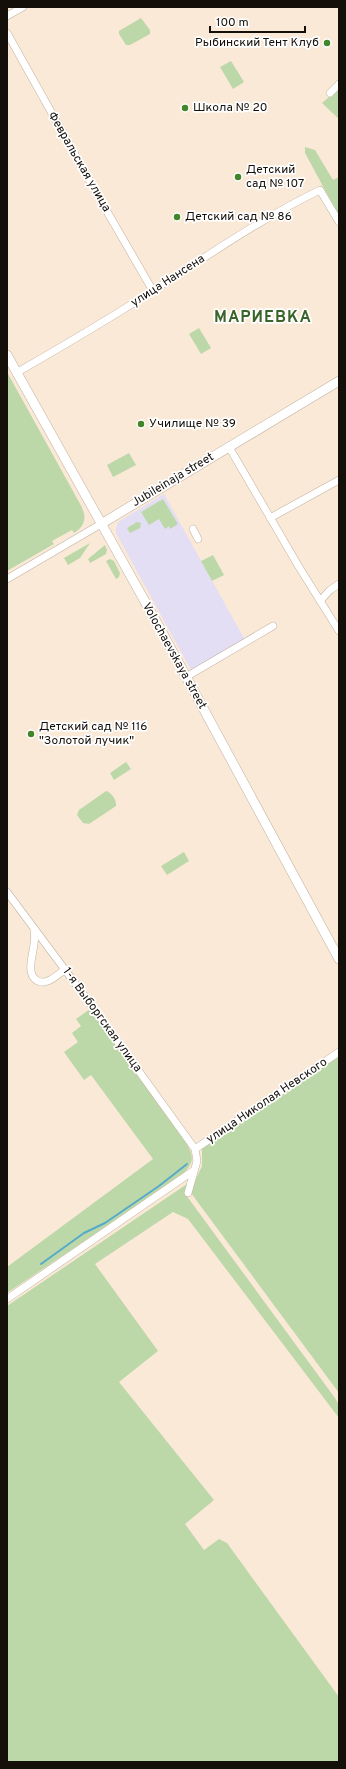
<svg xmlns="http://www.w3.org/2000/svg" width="346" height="1769" font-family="Overpass,sans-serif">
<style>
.commercial{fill:#e4def4}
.green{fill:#bdd8a8}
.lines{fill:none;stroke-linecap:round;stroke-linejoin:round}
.stream{stroke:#56aac9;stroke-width:2}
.minor-casing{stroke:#c1b1a0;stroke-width:8}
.tertiary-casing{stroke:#c1b1a0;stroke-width:10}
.minor{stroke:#fff;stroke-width:7}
.tertiary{stroke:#fff;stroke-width:9}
.poi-dot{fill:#43862a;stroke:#fff;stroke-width:1.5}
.labels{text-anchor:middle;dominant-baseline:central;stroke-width:3.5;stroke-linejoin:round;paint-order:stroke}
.poi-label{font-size:12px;fill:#140f09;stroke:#fff;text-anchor:start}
.street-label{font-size:12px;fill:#140f09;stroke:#fff}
.district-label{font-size:16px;font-weight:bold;letter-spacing:1px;fill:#39642a;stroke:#fff}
</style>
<rect width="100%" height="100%" fill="#fae9d7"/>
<path class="commercial" d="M 164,494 L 245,640 L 192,672 L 116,533 L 116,528 L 118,522 Z"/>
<path class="green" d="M 141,18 L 150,30 L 150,34 L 130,45 L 126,45 L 119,34 L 119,31 Z
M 231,61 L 244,82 L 233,89 L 220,67 Z
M 339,88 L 339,119 L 322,103 Z
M 305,147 L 315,150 L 333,180 L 339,177 L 339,216 L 305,153 Z
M 199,328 L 211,348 L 201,354 L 189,334 Z
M 7,372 L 79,502 C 86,514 88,524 74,533 L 72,530 L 52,541 L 54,544 L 7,571 Z
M 129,453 L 136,465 L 113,477 L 107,465 Z
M 163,499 L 178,524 L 170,529 L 169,526 L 165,529 L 159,519 L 149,525 L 141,512 Z
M 137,522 L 141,523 L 140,528 L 130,533 L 127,528 Z
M 90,543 L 80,558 L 68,565 L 64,558 Z
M 105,545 L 107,550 L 106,554 L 90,563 L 88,559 Z
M 213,555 L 224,575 L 212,581 L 201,561 Z
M 110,559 L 114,561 L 120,573 L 119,577 L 116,579 L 106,561 Z
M 126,762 L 131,769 L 114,780 L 110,773 Z
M 106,791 C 111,792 117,800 116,806 L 89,824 L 83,823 L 77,815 L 79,810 Z
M 184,852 L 189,861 L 167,875 L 161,866 Z
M 90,1009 L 186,1143 C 195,1158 194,1163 181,1176 L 7,1293 L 7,1267 L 153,1159 L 91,1075 L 84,1080 L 64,1052 L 78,1042 L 72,1033 L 81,1026 L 76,1019 Z
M 339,1055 L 339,1393 L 191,1193 L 192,1187 L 202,1166 L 202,1149 L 205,1146 Z
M 187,1184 L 186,1195 L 335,1398 L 339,1405 L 339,1418 L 188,1219 L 173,1212 L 95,1264 L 158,1351 L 119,1382 L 214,1500 L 185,1524 L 204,1550 L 219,1539 L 227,1543 L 339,1697 L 339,1762 L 7,1762 L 7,1306 Z"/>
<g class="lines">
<path class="stream" d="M 41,1264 L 84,1233 L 105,1223 L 159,1186 L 187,1164"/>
<g class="minor-casing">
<path id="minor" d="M 7,16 L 23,7
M 7,33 L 101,201 L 153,291
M 330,93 L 339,84
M 16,373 C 63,346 109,319 154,290 C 209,255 262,218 320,190 L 339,222
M 229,447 L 299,567 L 339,631
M 270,518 L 339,480
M 193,529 L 198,539
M 7,579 L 101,524
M 320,601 L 330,590 L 339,584
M 186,677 L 273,626
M 7,892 L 89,1002 L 195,1149 L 197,1161 L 188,1193
M 34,931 C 38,945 24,969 35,979 C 44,988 58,975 65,969
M 195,1149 L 339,1052
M 7,1299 L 193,1171"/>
</g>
<g class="tertiary-casing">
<path id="tertiary" d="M 7,355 L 157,623 L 339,959
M 101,524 L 339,381"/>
</g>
<use href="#minor" class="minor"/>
<use href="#tertiary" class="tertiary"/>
</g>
<g class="poi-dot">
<circle cx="327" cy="43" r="4"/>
<circle cx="185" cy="108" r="4"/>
<circle cx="238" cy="177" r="4"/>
<circle cx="177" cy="217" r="4"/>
<circle cx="141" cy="424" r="4"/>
<circle cx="31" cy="734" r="4"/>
</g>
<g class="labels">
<g class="poi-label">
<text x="319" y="43" text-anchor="end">Рыбинский Тент Клуб</text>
<text x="193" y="108">Школа № 20</text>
<text x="246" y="170">Детский<tspan x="246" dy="14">сад № 107</tspan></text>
<text x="185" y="217">Детский сад № 86</text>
<text x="149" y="424">Училище № 39</text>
<text x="39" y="727">Детский сад № 116<tspan x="39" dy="14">"Золотой лучик"</tspan></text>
</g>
<g class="street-label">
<text transform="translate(79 162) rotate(60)">Февральская улица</text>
<text transform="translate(168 281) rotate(-33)">улица Нансена</text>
<text transform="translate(173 480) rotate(-31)">Jubileinaja street</text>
<text transform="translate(174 656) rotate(61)">Volochaevskaya street</text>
<text transform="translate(102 1020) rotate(54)">1-я Выборгская улица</text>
<text transform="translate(267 1101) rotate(-34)">улица Николая Невского</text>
</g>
<g class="district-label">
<text x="263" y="318">МАРИЕВКА</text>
</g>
</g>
<rect width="346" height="1769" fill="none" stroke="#140f09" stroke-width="16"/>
<path d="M210 26v6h95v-6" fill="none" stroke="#140f09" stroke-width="2"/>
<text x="216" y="26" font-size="12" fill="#140f09" stroke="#ffffff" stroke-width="3" paint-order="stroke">100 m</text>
</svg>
